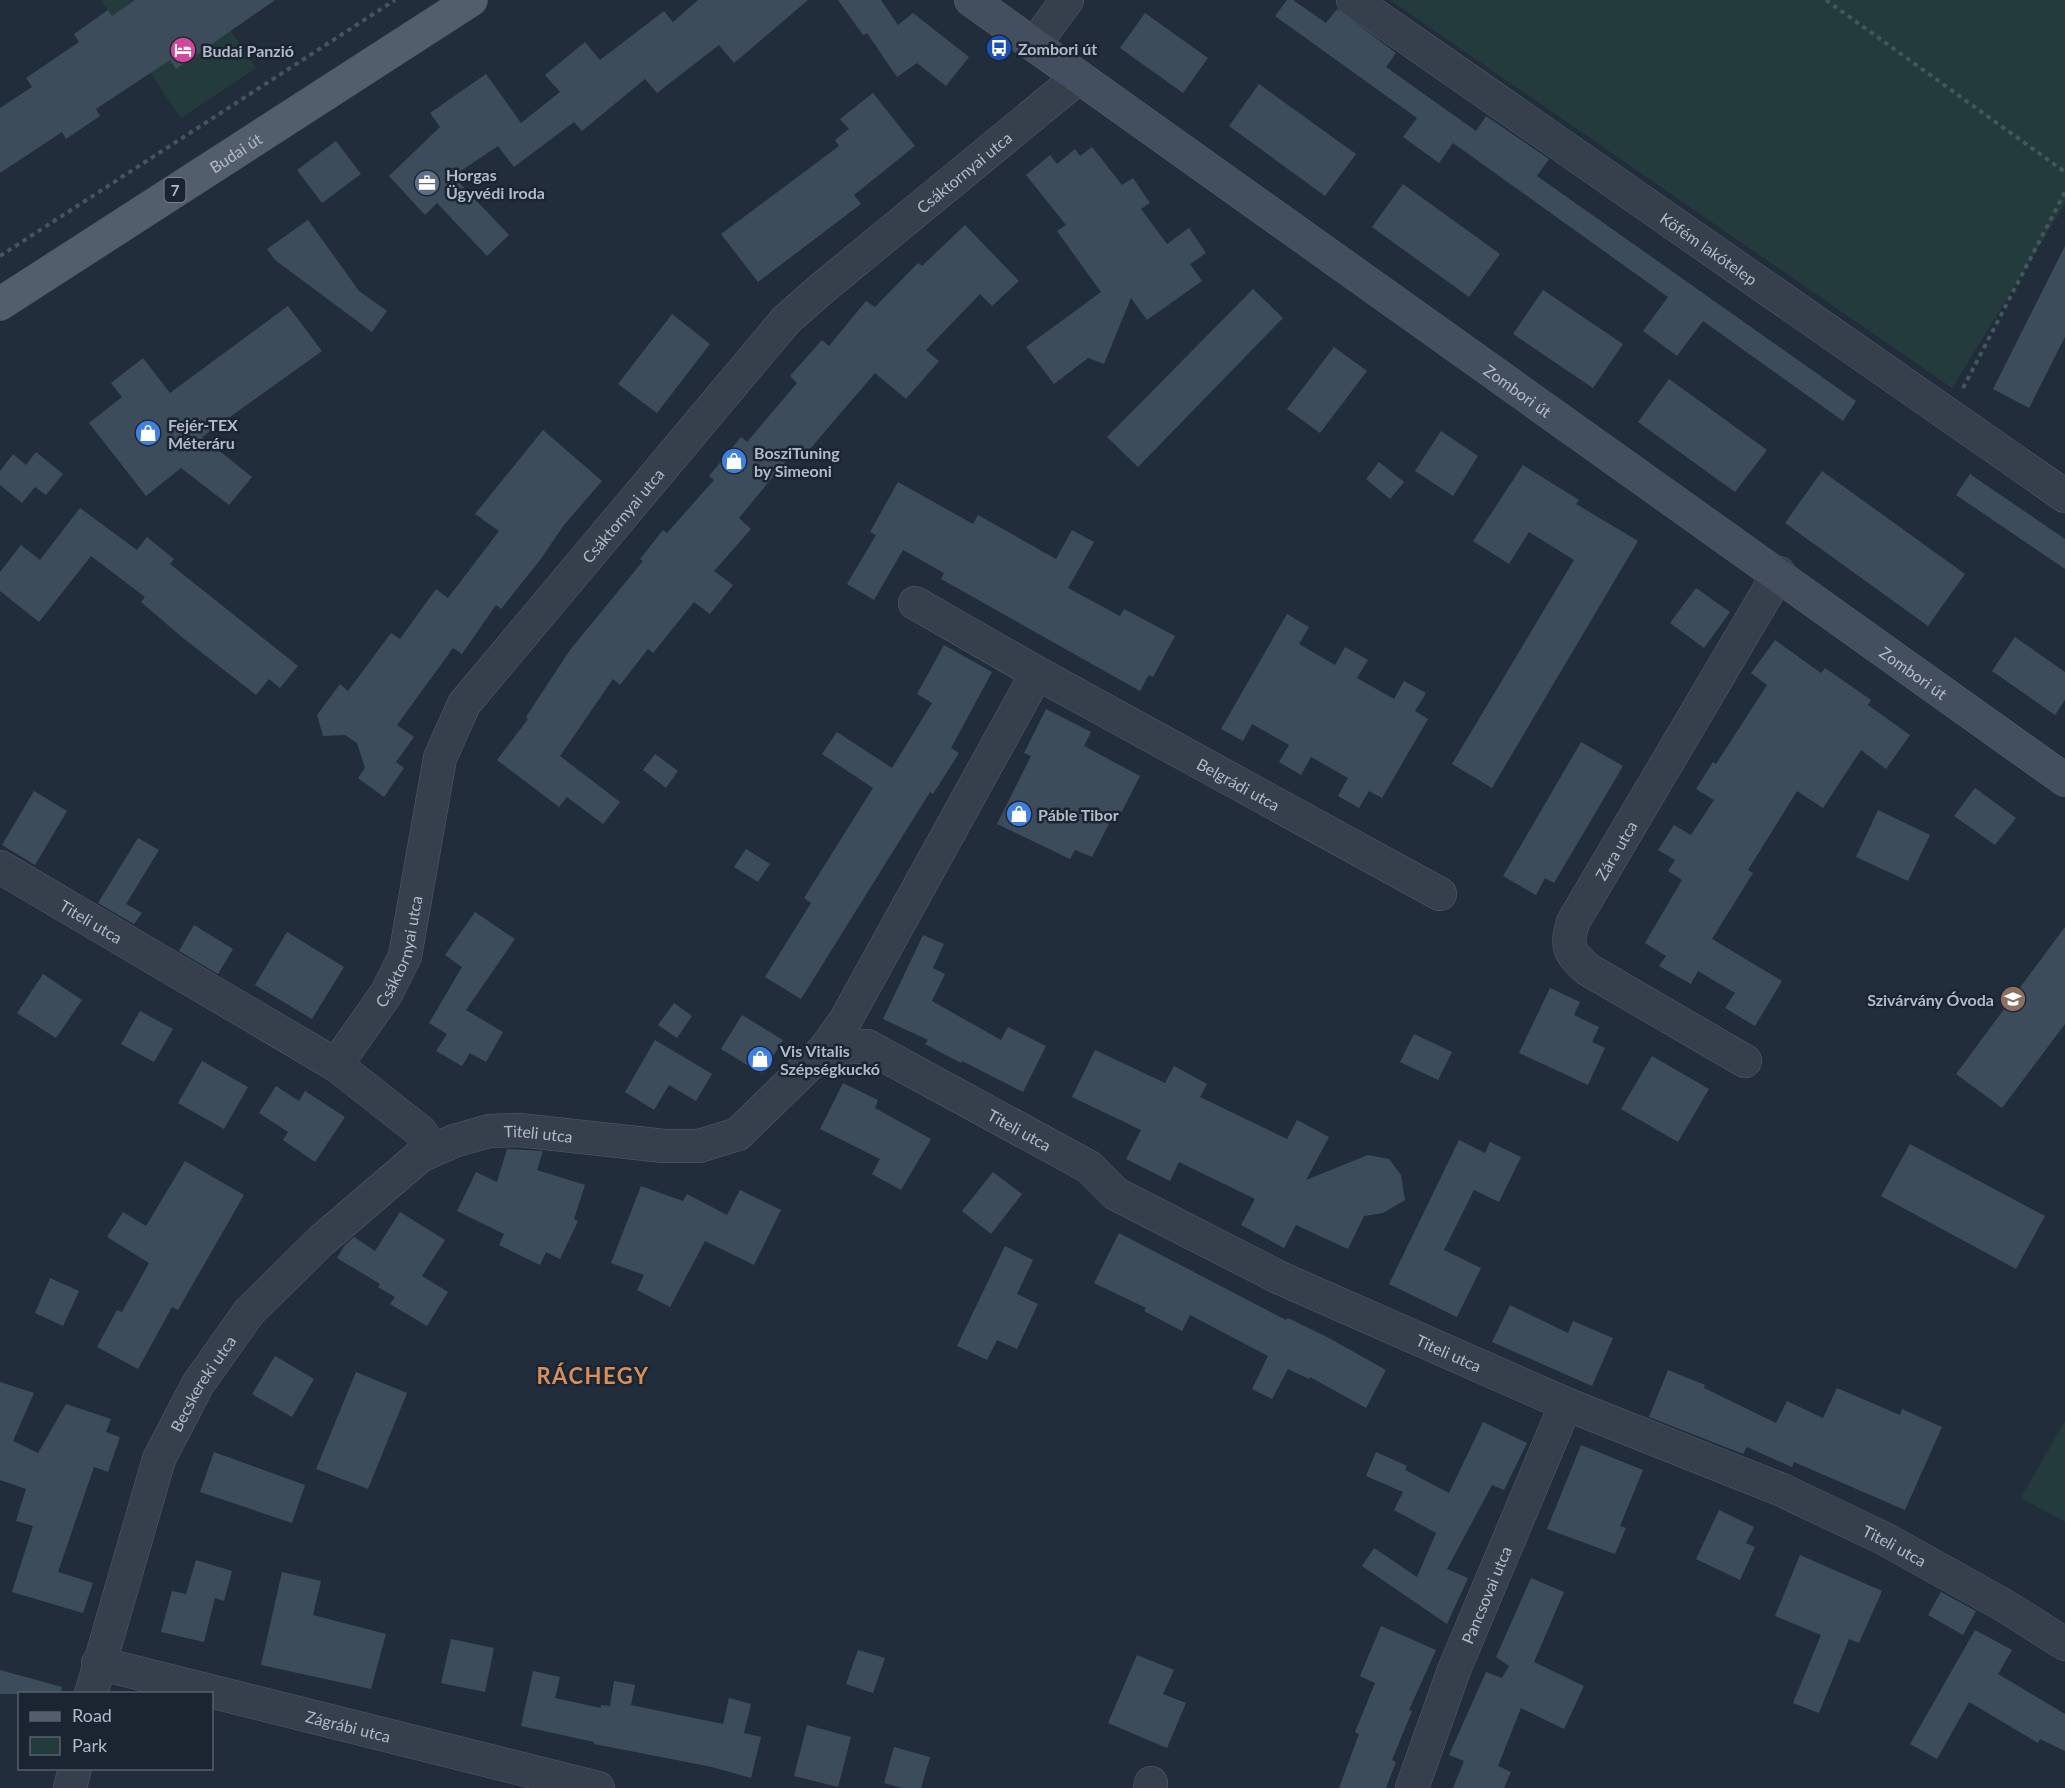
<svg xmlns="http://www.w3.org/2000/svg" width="2065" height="1788" font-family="Lato,sans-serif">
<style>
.green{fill:#243b3d}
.building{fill:#3d4c5b}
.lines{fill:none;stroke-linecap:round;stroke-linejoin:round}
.street-casing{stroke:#545d6a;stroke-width:34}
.secondary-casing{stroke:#545d6a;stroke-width:34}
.primary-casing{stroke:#3f4855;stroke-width:34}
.path{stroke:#41585a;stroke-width:4;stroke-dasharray:4.5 4.5;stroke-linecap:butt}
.street{stroke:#363f4c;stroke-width:33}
.secondary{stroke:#434e5f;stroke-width:33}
.primary{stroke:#535e6c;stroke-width:33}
.labels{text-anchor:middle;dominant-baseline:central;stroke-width:5;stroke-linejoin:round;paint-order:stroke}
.shield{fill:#1b2431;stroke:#848d9b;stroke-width:1.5}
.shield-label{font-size:15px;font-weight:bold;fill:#b1bac8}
.poi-label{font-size:16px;font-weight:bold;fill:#b1bac8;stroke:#1b2431;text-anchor:start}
.street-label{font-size:16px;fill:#b1bac8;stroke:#1b2431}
.district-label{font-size:22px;font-weight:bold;letter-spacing:1.5px;fill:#d78f5c;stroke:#1b2431}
</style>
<rect width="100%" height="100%" fill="#222d3c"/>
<path class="green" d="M 101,0 L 210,0 L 256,68 L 181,118 Z
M 1390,0 L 2065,0 L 2065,204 L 1952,388 Z
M 2065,1421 L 2065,1522 L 2021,1498 Z"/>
<path class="building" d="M 135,0 L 275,0 L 176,69 L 170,60 L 96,109 L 100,116 L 66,139 L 62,132 L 0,173 L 0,108 L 32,87 L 26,78 L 79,42 L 74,34 L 108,10 L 112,16 Z
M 698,0 L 808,0 L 734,63 L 719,45 L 657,93 L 645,79 L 582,131 L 574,122 L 514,167 L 498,146 L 453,176 L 509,235 L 487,256 L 437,203 L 425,215 L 389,176 L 440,127 L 430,113 L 486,74 L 521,123 L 560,92 L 545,75 L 585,42 L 600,60 L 664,11 L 673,22 Z
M 838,0 L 881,0 L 898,25 L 913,13 L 969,57 L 946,86 L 917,63 L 897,77 L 867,33 L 863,35 Z
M 1287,0 L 1293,0 L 1326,23 L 1337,9 L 1396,53 L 1386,67 L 1476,131 L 1486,116 L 1549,159 L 1537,176 L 1856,401 L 1843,421 L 1703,321 L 1677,356 L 1643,331 L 1668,297 L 1453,143 L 1439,163 L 1403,137 L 1417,118 L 1275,16 Z
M 1145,13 L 1208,58 L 1183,93 L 1120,48 Z
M 1259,84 L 1356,154 L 1325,196 L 1229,126 Z
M 873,93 L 915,146 L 854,195 L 861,204 L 758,282 L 721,234 L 839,146 L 835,140 L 849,129 L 840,119 Z
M 336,141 L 361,174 L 322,203 L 297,170 Z
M 1092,147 L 1122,185 L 1133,178 L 1150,203 L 1141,209 L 1167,244 L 1189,228 L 1206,253 L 1190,264 L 1202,281 L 1147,320 L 1131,298 L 1104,364 L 1088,358 L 1054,384 L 1026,347 L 1101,292 L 1057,231 L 1066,225 L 1026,175 L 1050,155 L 1057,164 L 1075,149 L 1080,156 Z
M 1403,184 L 1500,254 L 1469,297 L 1372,227 Z
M 308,220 L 359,291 L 387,311 L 372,332 L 275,260 L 267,249 Z
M 965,225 L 1019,281 L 992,306 L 980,294 L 926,350 L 939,361 L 906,399 L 875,373 L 803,457 L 795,450 L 739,518 L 751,529 L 714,571 L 733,585 L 710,614 L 694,602 L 653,653 L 648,649 L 620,685 L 613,679 L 560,756 L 620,802 L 603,824 L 567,797 L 559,807 L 497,760 L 528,719 L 526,717 L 570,650 L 643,561 L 640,559 L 663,530 L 667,533 L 714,480 L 709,476 L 741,437 L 747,442 L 797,383 L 790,376 L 822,340 L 829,346 L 866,301 L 875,307 L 918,263 L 922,266 Z
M 2065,246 L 2065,337 L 2029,408 L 1993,389 Z
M 1253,289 L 1283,318 L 1138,467 L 1107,437 Z
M 1543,290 L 1623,344 L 1593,388 L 1513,334 Z
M 288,306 L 322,351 L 202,437 L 252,477 L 229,505 L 181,468 L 146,496 L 89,423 L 122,397 L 111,383 L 143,358 L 170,393 Z
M 672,314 L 710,344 L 657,413 L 618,384 Z
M 1334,347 L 1367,371 L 1320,433 L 1287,409 Z
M 1669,379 L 1767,450 L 1735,492 L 1638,422 Z
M 543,430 L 602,481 L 564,525 L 540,560 L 501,609 L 496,605 L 462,654 L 453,648 L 397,725 L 414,737 L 396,762 L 404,768 L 384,797 L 358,778 L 365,768 L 357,743 L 345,735 L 323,736 L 317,715 L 340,684 L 348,691 L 391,633 L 400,639 L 436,589 L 448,598 L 499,531 L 475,514 Z
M 1441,431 L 1478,456 L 1453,496 L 1415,471 Z
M 36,452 L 63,474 L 46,495 L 35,487 L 22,503 L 0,485 L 0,471 L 13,454 L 26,465 Z
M 1379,462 L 1404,482 L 1390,499 L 1366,479 Z
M 1523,465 L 1579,500 L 1576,504 L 1638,541 L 1492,788 L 1452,764 L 1574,560 L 1529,532 L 1509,564 L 1473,541 Z
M 1822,471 L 1965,574 L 1928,626 L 1785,523 Z
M 1970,474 L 2065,539 L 2065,569 L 1956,495 Z
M 898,482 L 973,524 L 978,515 L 1056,559 L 1072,530 L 1094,542 L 1068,588 L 1120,616 L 1124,609 L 1175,636 L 1153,677 L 1149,675 L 1140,691 L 941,579 L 944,573 L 903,550 L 874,600 L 847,584 L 876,535 L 870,532 Z
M 80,508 L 137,550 L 147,537 L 174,559 L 170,564 L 298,666 L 280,688 L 269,679 L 256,695 L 183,638 L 141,602 L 145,597 L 91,556 L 39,622 L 0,591 L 0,572 L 21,545 L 40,560 Z
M 1696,588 L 1730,612 L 1704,648 L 1670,623 Z
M 1287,614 L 1309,627 L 1299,644 L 1335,665 L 1345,647 L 1368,660 L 1357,678 L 1394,699 L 1404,681 L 1426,693 L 1415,711 L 1428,719 L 1382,798 L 1369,791 L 1359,808 L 1338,796 L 1348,778 L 1311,757 L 1301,775 L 1279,762 L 1289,745 L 1252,724 L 1243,741 L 1221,729 Z
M 2015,637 L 2065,672 L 2065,700 L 2055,715 L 1992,671 Z
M 1775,640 L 1821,673 L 1825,668 L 1871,700 L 1868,705 L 1910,735 L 1886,769 L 1861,750 L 1823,808 L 1797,791 L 1748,870 L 1753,873 L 1712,939 L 1782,981 L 1755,1026 L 1725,1008 L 1735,993 L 1698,971 L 1691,984 L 1659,966 L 1666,956 L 1645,943 L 1682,880 L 1668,871 L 1675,860 L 1658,850 L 1674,825 L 1691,835 L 1714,800 L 1696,789 L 1713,762 L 1716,764 L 1767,685 L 1751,673 Z
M 944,645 L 992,672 L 951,748 L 959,753 L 933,794 L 930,792 L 801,999 L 765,977 L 811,903 L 804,898 L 873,788 L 822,754 L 837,732 L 892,768 L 932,703 L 917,694 Z
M 1046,709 L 1091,732 L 1084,746 L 1140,776 L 1119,817 L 1114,814 L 1092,857 L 1075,850 L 1070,859 L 997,824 L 1031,756 L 1024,753 Z
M 1581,742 L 1623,766 L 1554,883 L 1545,878 L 1536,895 L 1503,876 Z
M 655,754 L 678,771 L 666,788 L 643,770 Z
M 1975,788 L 2016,818 L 1995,845 L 1954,816 Z
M 34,791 L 67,811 L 35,865 L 2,845 Z
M 1878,810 L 1930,835 L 1908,881 L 1856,857 Z
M 138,838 L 159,850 L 126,904 L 142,913 L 134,924 L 98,903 Z
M 746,849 L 770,864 L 758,882 L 734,867 Z
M 475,912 L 515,939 L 466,1010 L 503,1032 L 486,1062 L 470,1053 L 462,1066 L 436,1051 L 447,1034 L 429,1023 L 462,967 L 445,955 Z
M 194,925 L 233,949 L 218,974 L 179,951 Z
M 2065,927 L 2065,1024 L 2002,1108 L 1956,1074 Z
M 287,932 L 344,967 L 312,1019 L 255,985 Z
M 923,935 L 944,944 L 933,968 L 945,974 L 932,1001 L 1001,1040 L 1008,1027 L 1046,1046 L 1023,1092 L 962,1061 L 961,1063 L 925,1044 L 928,1040 L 883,1019 Z
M 43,974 L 82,1000 L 56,1038 L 17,1013 Z
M 1550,988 L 1580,1002 L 1574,1015 L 1599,1027 L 1592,1042 L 1605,1048 L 1588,1085 L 1519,1053 Z
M 674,1003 L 692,1016 L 677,1038 L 658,1025 Z
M 140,1011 L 173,1029 L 154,1062 L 121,1044 Z
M 742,1015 L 783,1040 L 762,1074 L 721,1049 Z
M 1414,1034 L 1452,1052 L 1438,1080 L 1400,1062 Z
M 655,1040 L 712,1074 L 696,1101 L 669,1085 L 654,1110 L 625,1092 Z
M 1095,1050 L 1165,1083 L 1174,1066 L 1207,1084 L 1200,1097 L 1287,1139 L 1297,1120 L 1329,1137 L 1306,1180 L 1368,1155 L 1389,1159 L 1401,1175 L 1405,1200 L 1383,1213 L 1364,1216 L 1348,1249 L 1296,1225 L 1284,1248 L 1241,1225 L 1255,1199 L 1179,1162 L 1170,1181 L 1126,1159 L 1141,1130 L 1072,1097 Z
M 1652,1056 L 1709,1089 L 1678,1142 L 1621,1109 Z
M 202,1061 L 248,1087 L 224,1129 L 178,1103 Z
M 843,1083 L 878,1100 L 875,1108 L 931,1139 L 901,1190 L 872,1174 L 880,1159 L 820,1129 Z
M 276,1086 L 299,1101 L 305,1091 L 345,1117 L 315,1162 L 283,1140 L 288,1132 L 259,1113 Z
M 1459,1140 L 1485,1153 L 1490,1142 L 1521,1157 L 1499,1202 L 1474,1190 L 1444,1250 L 1481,1268 L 1457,1317 L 1389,1284 Z
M 1910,1144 L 2045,1216 L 2016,1269 L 1881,1196 Z
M 507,1149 L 543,1151 L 537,1170 L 585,1185 L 574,1219 L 578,1221 L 560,1259 L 546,1252 L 540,1265 L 499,1245 L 504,1234 L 457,1211 L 476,1172 L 497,1182 Z
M 185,1161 L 244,1195 L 178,1310 L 172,1307 L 138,1369 L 97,1347 L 117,1310 L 122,1312 L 149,1263 L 107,1237 L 123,1212 L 146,1226 Z
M 993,1172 L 1022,1194 L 991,1234 L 962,1211 Z
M 641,1186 L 683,1201 L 687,1194 L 727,1215 L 740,1190 L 781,1210 L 754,1265 L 705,1241 L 670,1307 L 637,1290 L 644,1275 L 611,1263 Z
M 400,1212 L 445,1240 L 422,1276 L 448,1292 L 427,1326 L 390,1304 L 395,1297 L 378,1287 L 380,1284 L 337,1258 L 345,1245 L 354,1237 L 375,1251 Z
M 1119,1233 L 1286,1320 L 1288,1318 L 1329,1338 L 1386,1370 L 1366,1408 L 1310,1377 L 1309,1379 L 1288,1369 L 1272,1399 L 1252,1389 L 1268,1356 L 1190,1315 L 1182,1331 L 1144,1311 L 1146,1308 L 1094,1283 Z
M 1005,1246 L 1033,1260 L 1017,1294 L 1038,1304 L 1017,1349 L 997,1340 L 987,1360 L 957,1346 Z
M 50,1278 L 79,1291 L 63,1326 L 35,1313 Z
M 1510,1305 L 1568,1333 L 1573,1321 L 1613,1338 L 1592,1386 L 1492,1342 Z
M 275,1356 L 314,1379 L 292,1417 L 252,1394 Z
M 1668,1370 L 1705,1385 L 1704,1388 L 1776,1423 L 1787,1401 L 1823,1418 L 1837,1388 L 1900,1415 L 1902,1409 L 1942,1427 L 1905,1510 L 1794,1462 L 1792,1467 L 1747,1447 L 1743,1454 L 1649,1417 Z
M 356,1372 L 407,1393 L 368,1489 L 316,1469 Z
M 0,1382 L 34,1393 L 13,1441 L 38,1453 L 66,1404 L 111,1419 L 106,1432 L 120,1437 L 108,1472 L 94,1467 L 58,1572 L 93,1583 L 83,1613 L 12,1592 L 33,1526 L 16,1521 L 26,1489 L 0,1480 Z
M 1483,1422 L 1527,1443 L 1504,1490 L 1492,1485 L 1447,1569 L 1468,1578 L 1447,1624 L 1362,1566 L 1374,1548 L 1417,1577 L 1436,1533 L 1394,1510 L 1403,1492 L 1366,1476 L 1376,1452 L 1407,1466 L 1405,1470 L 1449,1493 Z
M 1581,1445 L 1643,1470 L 1620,1526 L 1626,1528 L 1615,1554 L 1547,1529 Z
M 214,1452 L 305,1485 L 292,1523 L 200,1492 Z
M 1719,1510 L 1754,1527 L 1746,1543 L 1755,1547 L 1740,1580 L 1696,1559 Z
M 1800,1555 L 1882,1591 L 1859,1643 L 1849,1639 L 1819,1713 L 1793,1703 L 1821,1635 L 1775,1616 Z
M 196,1560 L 232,1571 L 224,1601 L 215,1598 L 204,1642 L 161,1632 L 172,1591 L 186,1594 Z
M 282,1572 L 321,1581 L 313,1615 L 386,1634 L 371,1689 L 261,1665 Z
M 1531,1578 L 1564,1592 L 1534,1662 L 1584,1686 L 1564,1729 L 1521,1708 L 1498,1766 L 1511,1772 L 1504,1788 L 1453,1788 L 1464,1761 L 1449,1755 L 1486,1672 L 1502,1678 L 1509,1666 L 1496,1657 Z
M 1941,1592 L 1976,1611 L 1963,1635 L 1928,1615 Z
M 1381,1626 L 1436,1650 L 1409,1710 L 1412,1711 L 1392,1760 L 1396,1762 L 1386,1788 L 1339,1788 L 1359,1734 L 1355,1732 L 1375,1683 L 1360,1676 Z
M 1975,1630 L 2012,1650 L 1998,1674 L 2065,1714 L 2065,1751 L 2040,1739 L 2038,1743 L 1969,1702 L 1937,1759 L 1910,1744 Z
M 451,1639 L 494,1648 L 485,1692 L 441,1683 Z
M 858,1650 L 885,1658 L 873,1693 L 846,1684 Z
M 1137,1655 L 1174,1670 L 1163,1694 L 1186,1703 L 1167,1748 L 1108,1723 Z
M 0,1670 L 62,1687 L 61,1694 L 0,1694 Z
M 533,1671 L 560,1677 L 555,1698 L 601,1708 L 601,1705 L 610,1706 L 614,1681 L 635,1685 L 631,1705 L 723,1724 L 729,1698 L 751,1704 L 744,1733 L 761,1737 L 751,1778 L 712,1767 L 594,1744 L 594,1742 L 521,1726 Z
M 807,1725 L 851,1737 L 838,1787 L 794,1776 Z
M 894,1747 L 930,1757 L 921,1788 L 902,1788 L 884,1783 Z"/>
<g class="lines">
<g class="street-casing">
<g id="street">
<path id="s1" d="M 1353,0 L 2065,496"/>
<path d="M 1034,45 L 1067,0"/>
<path id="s2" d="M 1037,673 L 1440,894"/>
<path id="s3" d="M 0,867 L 336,1065 L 420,1131 L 432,1149"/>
<path id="s4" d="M 825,1049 L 867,1046 L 1089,1167 L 1116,1194 L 1280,1278 L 1566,1404 L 1782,1490 L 1883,1538 L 2005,1606 L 2065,1644"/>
<path id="s5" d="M 1745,1061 L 1587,969 C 1568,951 1566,947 1573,922 L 1779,573"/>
<path id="s6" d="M 336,1065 L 386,994 L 405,956 L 440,758 L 464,704 L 786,320 L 820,290 L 1079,77"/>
<path id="s7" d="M 98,1663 L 598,1788"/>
<path id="s8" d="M 91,1694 L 159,1459 L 198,1384 L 249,1312 L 322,1240 L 420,1156 L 454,1141 L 489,1131 L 519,1130 L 664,1146 L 699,1146 L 738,1134 L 825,1049 L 845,1021 L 1037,673 L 915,603"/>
<path d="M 70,1788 L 75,1768"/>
<path d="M 1150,1788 L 1151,1783"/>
<path id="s9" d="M 1412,1788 L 1454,1670 L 1566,1404"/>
</g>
</g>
<g class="secondary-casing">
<g id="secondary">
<path id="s10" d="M 971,0 L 2065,780"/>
</g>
</g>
<g class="primary-casing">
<g id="primary">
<path id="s11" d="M 0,304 L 471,0"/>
</g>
</g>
<path class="path" d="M 1826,0 L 2065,172
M 0,256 L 395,0
M 1963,388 L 2065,192"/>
<use href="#street" class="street"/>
<use href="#secondary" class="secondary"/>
<use href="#primary" class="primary"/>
</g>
<defs>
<g id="bus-disc" transform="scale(1.35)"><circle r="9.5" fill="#1a4fb4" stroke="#1b2431"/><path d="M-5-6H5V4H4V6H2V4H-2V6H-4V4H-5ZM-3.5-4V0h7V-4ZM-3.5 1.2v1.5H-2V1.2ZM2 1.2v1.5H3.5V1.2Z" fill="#fff"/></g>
<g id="hotel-disc" transform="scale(1.35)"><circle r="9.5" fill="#d1479c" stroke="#1b2431"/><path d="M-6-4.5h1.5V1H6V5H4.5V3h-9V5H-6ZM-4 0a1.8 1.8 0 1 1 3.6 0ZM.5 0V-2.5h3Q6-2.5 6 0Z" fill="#fff"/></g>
<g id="office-disc" transform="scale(1.35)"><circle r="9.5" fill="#5c6f8a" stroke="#1b2431"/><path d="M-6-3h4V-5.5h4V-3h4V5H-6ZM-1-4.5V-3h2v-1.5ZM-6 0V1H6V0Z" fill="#fff"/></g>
<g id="shop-disc" transform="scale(1.35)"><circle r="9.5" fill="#3f7fe0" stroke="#1b2431"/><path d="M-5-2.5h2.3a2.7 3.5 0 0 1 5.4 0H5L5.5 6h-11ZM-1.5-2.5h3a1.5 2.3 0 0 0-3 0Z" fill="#fff"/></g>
<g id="school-disc" transform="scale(1.35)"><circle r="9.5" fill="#8d6e63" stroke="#1b2431"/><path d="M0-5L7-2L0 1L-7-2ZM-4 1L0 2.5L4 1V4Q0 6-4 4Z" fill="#fff"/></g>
</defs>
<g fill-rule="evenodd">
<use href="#bus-disc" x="999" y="48"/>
<use href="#hotel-disc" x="183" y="50"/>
<use href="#office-disc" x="427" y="183"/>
<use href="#shop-disc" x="148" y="433"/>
<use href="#shop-disc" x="734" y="461"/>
<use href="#shop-disc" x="1019" y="814"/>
<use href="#school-disc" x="2013" y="999"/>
<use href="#shop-disc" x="760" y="1059"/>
</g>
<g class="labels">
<rect class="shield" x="164.5" y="178" width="21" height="24" rx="4.5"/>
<g class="shield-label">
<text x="175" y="190">7</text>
</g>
<g class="poi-label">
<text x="1018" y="48">Zombori út</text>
<text x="202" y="50">Budai Panzió</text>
<text x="446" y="174">Horgas<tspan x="446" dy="18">Ügyvédi Iroda</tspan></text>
<text x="168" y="424">Fejér-TEX<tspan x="168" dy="18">Méteráru</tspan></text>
<text x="754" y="452">BosziTuning<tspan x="754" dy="18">by Simeoni</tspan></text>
<text x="1038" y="814">Páble Tibor</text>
<text x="1994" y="999" text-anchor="end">Szivárvány Óvoda</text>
<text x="780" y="1050">Vis Vitalis<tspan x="780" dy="18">Szépségkuckó</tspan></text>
</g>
<g class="street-label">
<text stroke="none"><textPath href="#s11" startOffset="280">Budai út</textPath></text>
<text stroke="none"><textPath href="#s6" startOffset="1122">Csáktornyai utca</textPath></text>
<text stroke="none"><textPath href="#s1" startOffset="434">Köfém lakótelep</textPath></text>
<text stroke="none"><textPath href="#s10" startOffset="672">Zombori út</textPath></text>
<text stroke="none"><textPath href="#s6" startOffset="636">Csáktornyai utca</textPath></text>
<text stroke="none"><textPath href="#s10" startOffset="1158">Zombori út</textPath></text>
<text stroke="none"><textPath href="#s2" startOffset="230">Belgrádi utca</textPath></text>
<text stroke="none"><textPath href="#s5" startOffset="320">Zára utca</textPath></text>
<text stroke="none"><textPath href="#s3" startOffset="106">Titeli utca</textPath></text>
<text stroke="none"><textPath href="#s6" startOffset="132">Csáktornyai utca</textPath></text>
<text stroke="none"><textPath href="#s4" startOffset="216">Titeli utca</textPath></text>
<text stroke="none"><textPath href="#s8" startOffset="772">Titeli utca</textPath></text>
<text stroke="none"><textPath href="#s4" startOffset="702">Titeli utca</textPath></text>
<text stroke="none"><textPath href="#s8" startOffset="332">Becskereki utca</textPath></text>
<text stroke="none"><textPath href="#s4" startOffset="1188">Titeli utca</textPath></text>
<text stroke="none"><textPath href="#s9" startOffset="207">Pancsovai utca</textPath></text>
<text stroke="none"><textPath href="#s7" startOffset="258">Zágrábi utca</textPath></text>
</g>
<g class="district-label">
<text x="593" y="1375">RÁCHEGY</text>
</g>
</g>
<rect x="18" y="1692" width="195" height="78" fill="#1b2431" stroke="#57606d" stroke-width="1.5"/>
<rect x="30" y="1712" width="30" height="9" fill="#535e6c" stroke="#57606d" stroke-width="1.5"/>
<text x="72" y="1722" font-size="18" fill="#b1bac8">Road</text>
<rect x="30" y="1737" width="30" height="18" fill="#243b3d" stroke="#57606d" stroke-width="1.5"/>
<text x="72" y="1752" font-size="18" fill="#b1bac8">Park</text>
</svg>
